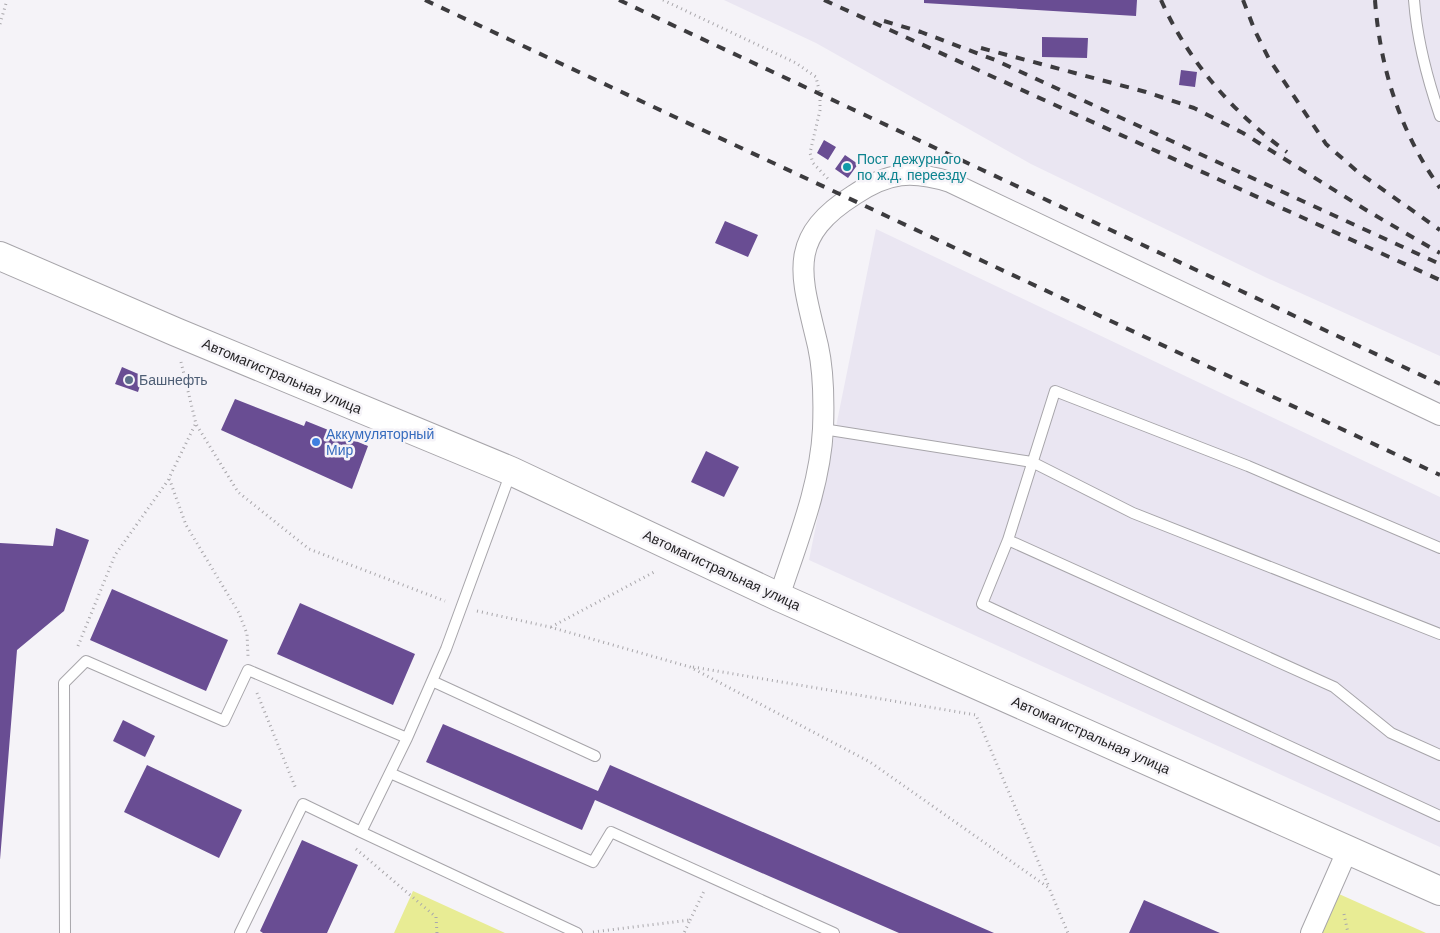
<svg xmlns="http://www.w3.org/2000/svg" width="1440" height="933" font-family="'Work Sans',sans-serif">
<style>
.built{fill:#eae6f2}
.green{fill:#e8ec94}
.building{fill:#694d93}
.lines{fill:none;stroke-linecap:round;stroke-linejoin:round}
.lane-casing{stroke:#a7a5aa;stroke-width:12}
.street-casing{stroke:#a7a5aa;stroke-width:22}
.secondary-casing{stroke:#a7a5aa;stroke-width:30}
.path{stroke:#a9a7ab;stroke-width:3;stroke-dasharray:1 4;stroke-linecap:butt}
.lane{stroke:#fff;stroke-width:10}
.street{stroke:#fff;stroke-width:20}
.secondary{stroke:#fff;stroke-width:28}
.rail{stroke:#3c3b3e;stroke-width:4;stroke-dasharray:9 9;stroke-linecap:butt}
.culture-dot{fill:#0f9aa8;stroke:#f5f3f8;stroke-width:2}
.service-dot{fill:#5c6f8a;stroke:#f5f3f8;stroke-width:2}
.shop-dot{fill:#3f7fe0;stroke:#f5f3f8;stroke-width:2}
.labels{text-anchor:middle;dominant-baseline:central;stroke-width:5;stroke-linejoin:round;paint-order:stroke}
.culture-label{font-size:14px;fill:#0d838f;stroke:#f5f3f8;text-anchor:start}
.street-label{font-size:14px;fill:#201f21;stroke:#f5f3f8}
.service-label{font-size:14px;fill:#4e5e75;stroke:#f5f3f8;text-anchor:start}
.shop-label{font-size:14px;fill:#366cbe;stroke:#f5f3f8;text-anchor:start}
</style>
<rect width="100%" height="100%" fill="#f5f3f8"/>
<path class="built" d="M 724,0 L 1440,0 L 1440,356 L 1267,278 L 1031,164 L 816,43 Z
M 876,229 L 1440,497 L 1440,847 L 809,560 Z"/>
<path class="green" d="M 413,891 L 505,933 L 394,933 Z
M 1339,894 L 1426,933 L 1321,933 Z"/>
<path class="building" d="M 924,0 L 1137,0 L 1136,16 L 924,3 Z
M 1042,37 L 1088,38 L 1087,58 L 1042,57 Z
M 1181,70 L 1197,72 L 1195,87 L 1179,85 Z
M 824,140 L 836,147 L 828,160 L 817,153 Z
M 845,155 L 858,164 L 848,178 L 835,169 Z
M 725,221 L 758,235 L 748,257 L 715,243 Z
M 122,367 L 143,376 L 138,392 L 115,384 Z
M 235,399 L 304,426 L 306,421 L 368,446 L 352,489 L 221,430 Z
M 706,451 L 739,467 L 724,497 L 691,482 Z
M 56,528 L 89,540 L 64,611 L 17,650 L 0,860 L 0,543 L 53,546 Z
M 112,589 L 228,640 L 206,691 L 90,640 Z
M 300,603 L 415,654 L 393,705 L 277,654 Z
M 123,720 L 155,736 L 145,757 L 113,741 Z
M 443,724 L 598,791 L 610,765 L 994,933 L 899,933 L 595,800 L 582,830 L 426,762 Z
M 147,765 L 242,810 L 219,858 L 124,812 Z
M 302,840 L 358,865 L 327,933 L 263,933 L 260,931 Z
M 1144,900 L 1220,933 L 1129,933 Z"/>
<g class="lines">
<g class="lane-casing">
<path id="lane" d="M 1414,0 C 1417,41 1427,78 1440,116
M 823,429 L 1032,462 L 1133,513 L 1440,634
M 1008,540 L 982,604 L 1440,816
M 1440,548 L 1248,466 L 1055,391 L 1008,540 L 1334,687 L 1391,733 L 1440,755
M 432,681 L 595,756
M 407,738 L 361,832 L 577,933
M 390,773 L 593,862 L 611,832 L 834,933
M 65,933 L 64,683 L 86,661 L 224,721 L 248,670 L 407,738 L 446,649 L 511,472
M 240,933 L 303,804 L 361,832"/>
</g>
<g class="street-casing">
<path id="street" d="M 779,597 C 797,542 820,487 823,429 C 824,402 824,373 818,346 C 802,277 784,239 854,195 C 888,172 912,170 950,182 L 1440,415
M 1311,933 L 1348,849"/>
</g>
<g class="secondary-casing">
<path id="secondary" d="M 0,256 L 176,332 L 511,471 L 779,597 L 1440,891"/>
</g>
<path class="path" d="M 663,0 L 796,63 L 816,77 L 820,94 L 820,110 L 810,153 L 813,163 L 830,181
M 0,24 L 7,0
M 181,362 L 196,424 L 238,492 L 309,549 L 445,601
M 195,425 L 169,478 L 186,525 L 239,613 L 247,634 L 248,656
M 477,611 L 550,627 L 690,667 L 870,762 L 1049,888 L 1068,933
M 551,627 L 656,571
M 78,646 L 115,555 L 169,479
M 693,667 L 976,715 L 1049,887
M 257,693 L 296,789
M 356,849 L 436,917 L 437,933
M 1344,914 L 1348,933
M 690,920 L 704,891
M 593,932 L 690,920 L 684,933"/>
<use href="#lane" class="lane"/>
<use href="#street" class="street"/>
<use href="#secondary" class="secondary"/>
<path class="rail" d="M 425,0 L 1440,475
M 619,0 L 1440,384
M 824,0 L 1440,280
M 1161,0 C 1188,61 1233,113 1287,152
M 1243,0 L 1255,31 L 1269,59 L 1326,144 L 1358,172 L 1440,230
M 1375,0 C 1380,68 1400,132 1440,188
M 884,21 L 921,32 L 995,60 L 1440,264
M 981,48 L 1146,92 L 1194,108 L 1243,133 L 1371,213 L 1440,253"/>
</g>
<circle class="culture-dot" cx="847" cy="167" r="5"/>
<circle class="service-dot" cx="129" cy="380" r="5"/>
<circle class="shop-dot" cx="316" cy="442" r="5"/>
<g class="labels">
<g class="culture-label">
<text x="857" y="159">Пост дежурного<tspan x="857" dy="16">по ж.д. переезду</tspan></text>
</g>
<g class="street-label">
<text transform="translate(282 376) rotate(23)">Автомагистральная улица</text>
<text transform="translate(722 570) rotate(25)">Автомагистральная улица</text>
<text transform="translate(1091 735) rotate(24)">Автомагистральная улица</text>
</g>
<g class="service-label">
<text x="139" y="380">Башнефть</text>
</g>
<g class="shop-label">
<text x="326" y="434">Аккумуляторный<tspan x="326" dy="16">Мир</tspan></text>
</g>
</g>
</svg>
